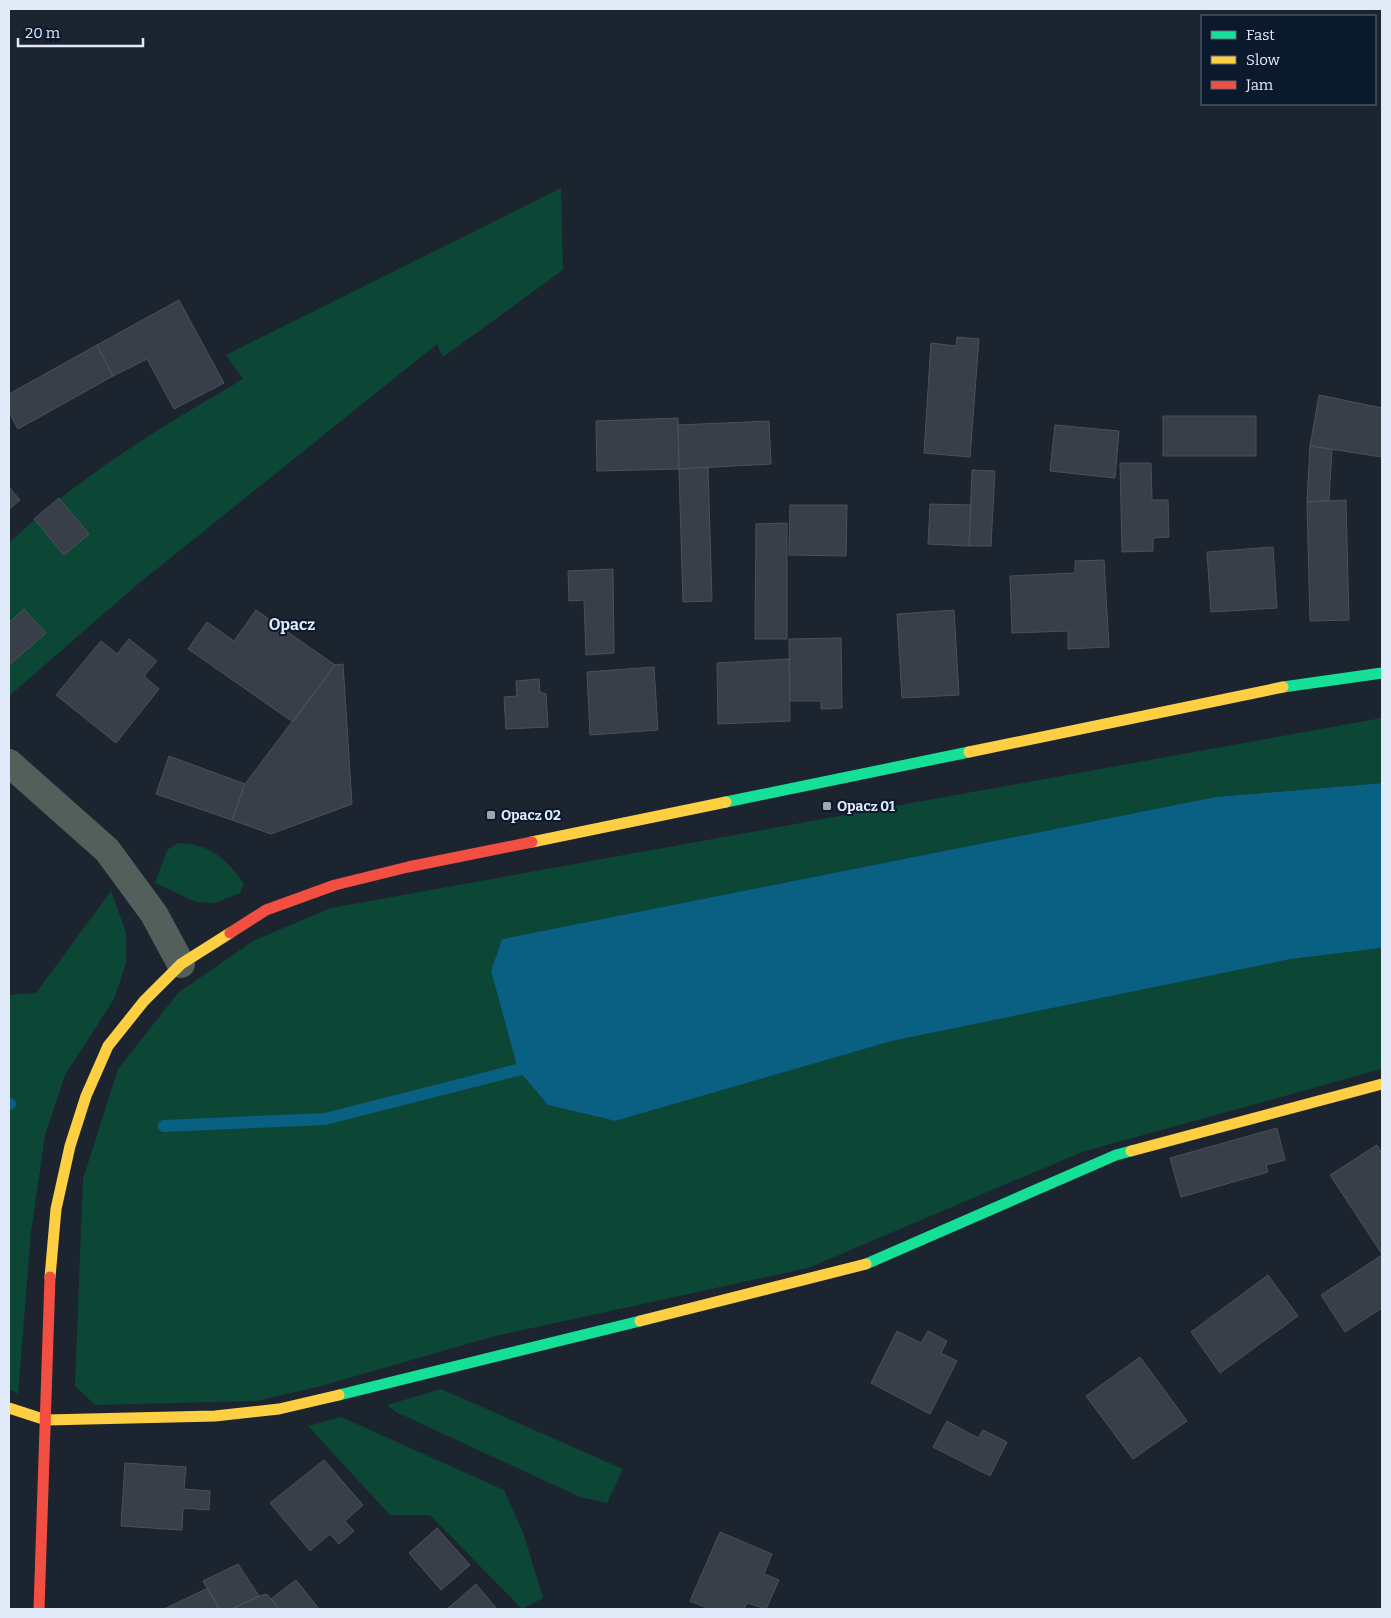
<svg xmlns="http://www.w3.org/2000/svg" width="1391" height="1618" font-family="Bitter,serif">
<style>
.green{fill:#0c4735}
.water{fill:#096082}
.lines{fill:none;stroke-linecap:round;stroke-linejoin:round}
.stream{stroke:#096082;stroke-width:12}
.building{fill:#383f48;stroke:#4a515b}
.street{stroke:#525f5b;stroke-width:28}
.fast{stroke:#16e098;stroke-width:11}
.slow{stroke:#ffcf43;stroke-width:11}
.jam{stroke:#f24e42;stroke-width:11}
.poi-dot{fill:#9ca5b3;stroke:#0b192d;stroke-width:2}
.labels{text-anchor:middle;dominant-baseline:central;stroke-width:4;stroke-linejoin:round;paint-order:stroke}
.poi-label{font-size:14px;font-weight:bold;fill:#e1eaf9;stroke:#0b192d;text-anchor:start}
.quarter-label{font-size:16px;font-weight:bold;fill:#e1eaf9;stroke:#0b192d}
</style>
<rect width="100%" height="100%" fill="#1c2430"/>
<path class="green" d="M 561,188 L 563,270 L 443,357 L 437,344 L 138,584 L 9,696 L 9,543 C 78,477 161,427 243,379 L 226,355 Z
M 1382,718 L 1382,783 L 1215,797 L 502,939 L 491,971 L 518,1070 L 548,1105 L 615,1121 L 892,1041 L 1291,959 L 1382,948 L 1382,1069 L 1082,1152 L 808,1268 L 495,1336 L 321,1386 L 256,1401 L 95,1405 L 75,1386 L 83,1179 L 118,1069 L 178,993 L 253,941 L 331,908 Z
M 178,843 C 209,843 227,859 244,884 L 240,893 L 215,903 L 196,902 L 155,883 L 167,850 Z
M 111,891 L 126,932 L 126,963 L 114,999 L 65,1075 L 45,1135 L 31,1232 L 18,1394 L 9,1389 L 9,995 L 36,993 Z
M 441,1389 L 623,1469 L 607,1503 L 580,1497 L 396,1412 L 387,1405 Z
M 341,1417 L 504,1490 L 524,1535 L 543,1598 L 522,1609 L 430,1515 L 390,1515 L 308,1426 Z"/>
<path class="water" d="M 1382,783 L 1382,948 L 1291,959 L 892,1041 L 615,1121 L 548,1105 L 518,1070 L 491,971 L 502,939 L 1215,797 Z"/>
<g class="lines">
<path class="stream" d="M 9,1104 L 10,1104
M 164,1126 L 325,1119 L 533,1066"/>
</g>
<path class="building" d="M 179,300 L 224,383 L 174,409 L 147,359 L 113,376 L 97,345 Z
M 957,337 L 979,339 L 970,457 L 924,453 L 931,343 L 956,346 Z
M 97,345 L 113,376 L 18,429 L 9,412 L 9,394 Z
M 1319,395 L 1382,408 L 1382,457 L 1310,446 Z
M 1163,416 L 1256,416 L 1256,456 L 1163,456 Z
M 678,418 L 679,469 L 597,471 L 596,421 Z
M 769,421 L 771,464 L 679,469 L 678,425 Z
M 1055,425 L 1119,431 L 1115,478 L 1050,471 Z
M 1310,446 L 1332,449 L 1329,500 L 1307,502 Z
M 1120,463 L 1151,463 L 1152,500 L 1168,500 L 1169,537 L 1153,538 L 1153,551 L 1122,552 Z
M 708,467 L 712,601 L 683,602 L 679,469 Z
M 972,470 L 995,471 L 991,546 L 969,546 Z
M 9,487 L 20,500 L 9,509 Z
M 59,498 L 89,534 L 64,555 L 34,519 Z
M 1346,500 L 1349,620 L 1310,621 L 1307,502 Z
M 930,504 L 971,505 L 969,546 L 928,544 Z
M 790,505 L 847,505 L 846,556 L 789,555 Z
M 787,523 L 787,639 L 755,639 L 756,524 Z
M 1273,547 L 1277,608 L 1211,612 L 1207,552 Z
M 1104,560 L 1109,647 L 1068,649 L 1068,631 L 1012,633 L 1010,576 L 1075,573 L 1075,561 Z
M 613,569 L 614,653 L 586,655 L 584,600 L 569,601 L 568,571 Z
M 24,609 L 46,633 L 9,665 L 9,623 Z
M 256,610 L 335,665 L 293,722 L 188,649 L 207,622 L 234,641 Z
M 954,610 L 959,695 L 902,698 L 897,614 Z
M 841,638 L 842,708 L 821,709 L 821,701 L 790,701 L 789,639 Z
M 129,639 L 157,661 L 144,676 L 159,689 L 116,743 L 56,695 L 101,641 L 117,654 Z
M 789,659 L 790,721 L 718,724 L 717,663 Z
M 343,664 L 352,804 L 271,834 L 232,820 L 245,784 L 335,665 Z
M 654,667 L 658,730 L 590,735 L 587,672 Z
M 539,679 L 540,692 L 546,694 L 548,727 L 506,729 L 504,697 L 517,696 L 516,681 Z
M 169,756 L 245,784 L 232,820 L 156,794 Z
M 1277,1128 L 1285,1160 L 1266,1165 L 1268,1172 L 1181,1197 L 1170,1158 Z
M 1377,1145 L 1382,1154 L 1382,1254 L 1330,1175 Z
M 1382,1255 L 1382,1308 L 1345,1332 L 1321,1295 Z
M 1268,1275 L 1298,1316 L 1220,1373 L 1191,1332 Z
M 897,1331 L 921,1343 L 928,1331 L 947,1341 L 941,1353 L 957,1361 L 930,1414 L 871,1383 Z
M 1140,1357 L 1187,1421 L 1133,1459 L 1086,1396 Z
M 947,1421 L 978,1438 L 983,1430 L 1007,1442 L 990,1476 L 933,1447 Z
M 324,1460 L 363,1505 L 345,1521 L 354,1531 L 339,1544 L 330,1534 L 310,1551 L 270,1503 Z
M 125,1463 L 186,1467 L 184,1489 L 210,1491 L 209,1510 L 183,1508 L 182,1530 L 121,1526 Z
M 437,1528 L 470,1565 L 441,1590 L 409,1553 Z
M 720,1532 L 772,1554 L 764,1574 L 779,1580 L 766,1609 L 747,1603 L 744,1609 L 710,1609 L 690,1601 Z
M 238,1564 L 259,1596 L 232,1609 L 219,1609 L 203,1581 Z
M 296,1580 L 319,1609 L 279,1609 L 271,1599 Z
M 476,1584 L 497,1609 L 447,1609 L 453,1604 Z
M 208,1588 L 219,1609 L 164,1609 Z
M 267,1594 L 279,1609 L 232,1609 L 259,1596 Z"/>
<g class="lines">
<path class="street" d="M 9,763 L 107,850 L 154,914 L 181,964"/>
<path class="fast" d="M 1283,687 L 1382,673
M 726,802 L 969,752
M 866,1264 L 1116,1155 L 1131,1151
M 339,1395 L 640,1321"/>
<path class="slow" d="M 969,752 L 1283,687
M 532,842 L 726,802
M 1131,1151 L 1382,1084
M 50,1277 L 56,1209 L 70,1146 L 86,1096 L 108,1046 L 144,1001 L 181,964 L 230,933
M 640,1321 L 866,1264
M 9,1408 L 46,1420 L 215,1416 L 279,1409 L 339,1395"/>
<path class="jam" d="M 230,933 L 266,910 L 335,885 L 408,867 L 532,842
M 39,1609 L 50,1277"/>
</g>
<g class="poi-dot">
<rect x="822" y="801" width="10" height="10" rx="2.5"/>
<rect x="486" y="810" width="10" height="10" rx="2.5"/>
</g>
<g class="labels">
<g class="poi-label">
<text x="837" y="806">Opacz 01</text>
<text x="501" y="815">Opacz 02</text>
</g>
<g class="quarter-label">
<text x="292" y="624">Opacz</text>
</g>
</g>
<rect width="1391" height="1618" fill="none" stroke="#e1eaf9" stroke-width="20"/>
<rect x="1201" y="15" width="175" height="90" fill="#0b192d" stroke="#616d7f"/>
<rect x="1211" y="31" width="25" height="8" fill="#16e098" stroke="#616d7f"/>
<text x="1246" y="40" font-size="15" fill="#e1eaf9">Fast</text>
<rect x="1211" y="56" width="25" height="8" fill="#ffcf43" stroke="#616d7f"/>
<text x="1246" y="65" font-size="15" fill="#e1eaf9">Slow</text>
<rect x="1211" y="81" width="25" height="8" fill="#f24e42" stroke="#616d7f"/>
<text x="1246" y="90" font-size="15" fill="#e1eaf9">Jam</text>
<path d="M18 38v8h125v-8" fill="none" stroke="#e1eaf9" stroke-width="2.5"/>
<text x="25" y="38" font-size="15" fill="#e1eaf9" stroke="#0b192d" stroke-width="4" paint-order="stroke">20 m</text>
</svg>
